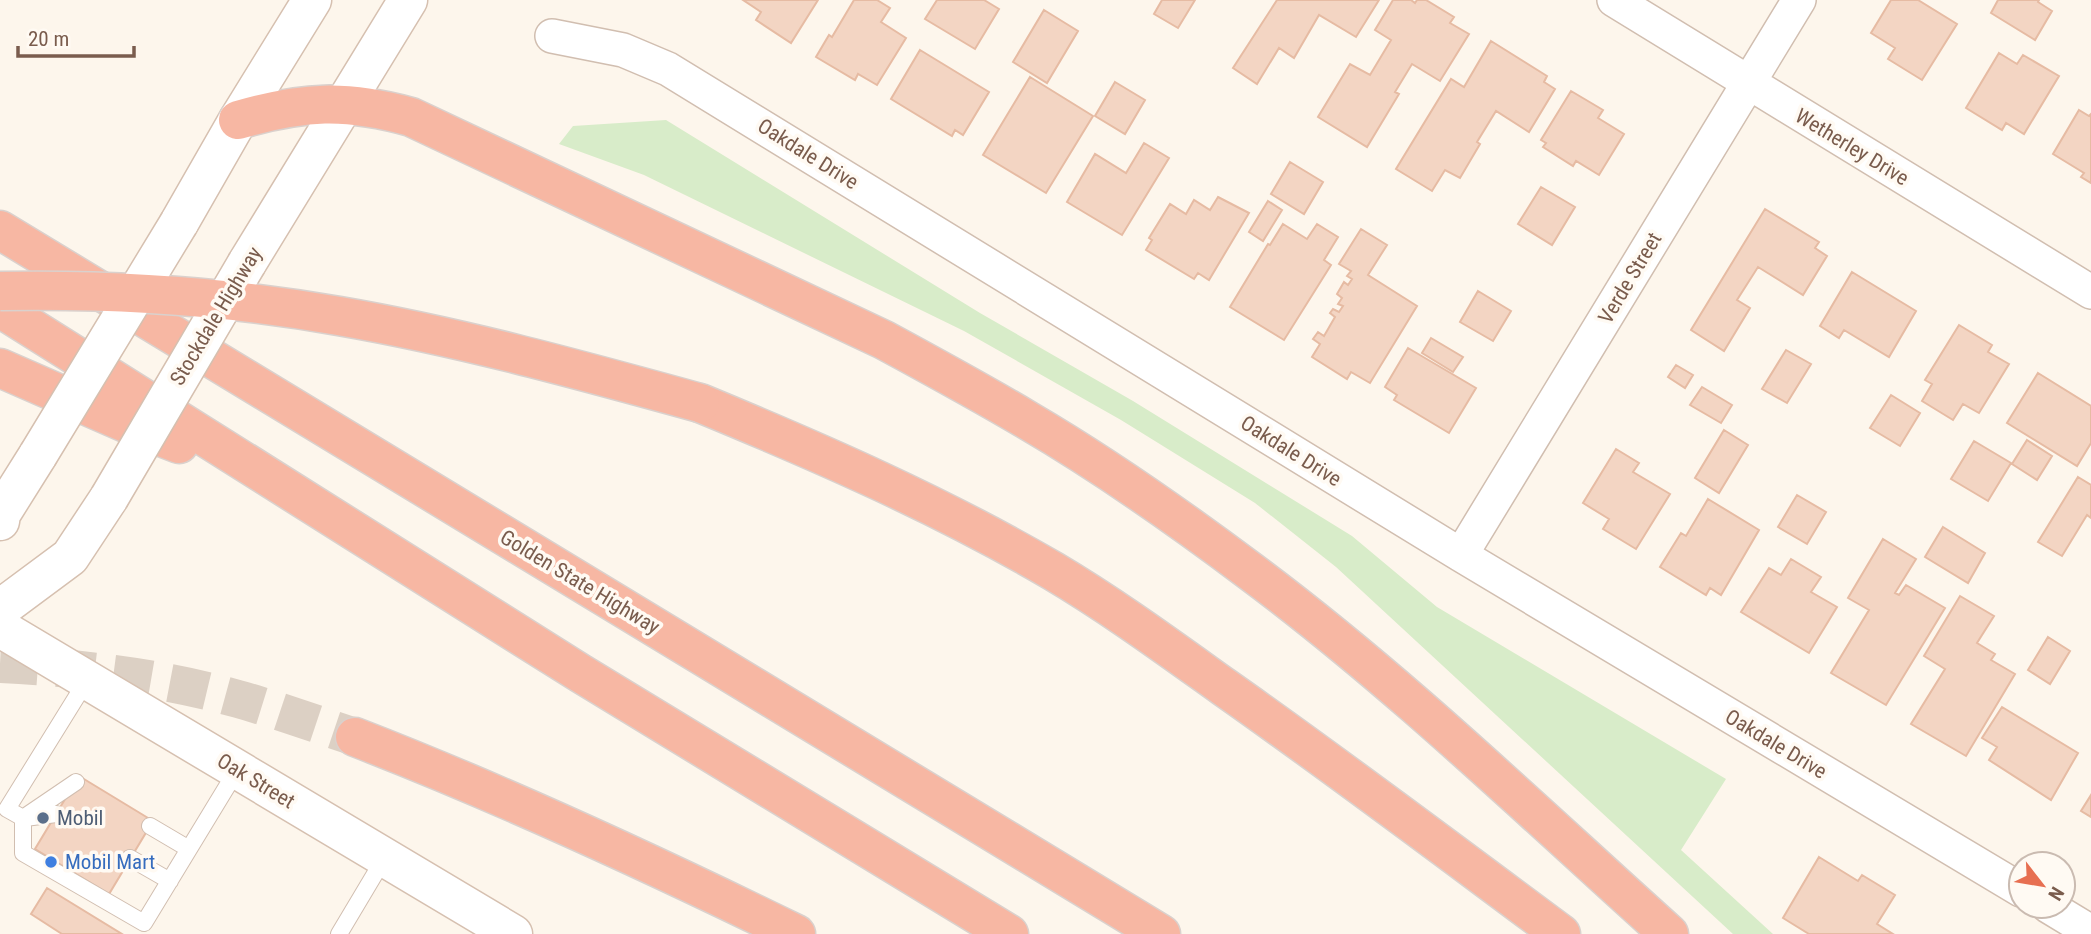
<svg xmlns="http://www.w3.org/2000/svg" width="2091" height="934" font-family="'Roboto Condensed',sans-serif">
<style>
.green{fill:#d8ecc9}
.building{fill:#f3d5c3;stroke:#e6bba3;stroke-width:2}
.lines{fill:none;stroke-linecap:round;stroke-linejoin:round}
.highway-tunnel{stroke:#dcd0c4;stroke-width:38;stroke-dasharray:38 19;stroke-linecap:butt}
.lane-casing{stroke:#d1beb0;stroke-width:18}
.street-casing{stroke:#d1beb0;stroke-width:36}
.secondary-casing{stroke:#d6c0b0;stroke-width:41}
.highway-casing{stroke:#dad1cd;stroke-width:41}
.lane{stroke:#fff;stroke-width:16}
.street{stroke:#fff;stroke-width:33}
.secondary{stroke:#fff;stroke-width:38}
.highway{stroke:#f7b7a3;stroke-width:38}
.secondary-bridge-casing{stroke:#d6c0b0;stroke-width:41;stroke-linecap:butt}
.highway-bridge-casing{stroke:#dad1cd;stroke-width:41;stroke-linecap:butt}
.secondary-bridge{stroke:#fff;stroke-width:38}
.highway-bridge{stroke:#f7b7a3;stroke-width:38}
.service-dot{fill:#5c6f8a;stroke:#fffaf3;stroke-width:2.5}
.shop-dot{fill:#3f7fe0;stroke:#fffaf3;stroke-width:2.5}
.labels{text-anchor:middle;dominant-baseline:central;stroke-width:7;stroke-linejoin:round;paint-order:stroke}
.street-label{font-size:21px;fill:#7a5c4d;stroke:#fffaf3}
.service-label{font-size:21px;fill:#4e5e75;stroke:#fffaf3;text-anchor:start}
.shop-label{font-size:21px;fill:#366cbe;stroke:#fffaf3;text-anchor:start}
</style>
<rect width="100%" height="100%" fill="#fdf6ec"/>
<path class="green" d="M 666,120 L 980,313 L 1133,401 L 1352,536 L 1437,607 L 1726,779 L 1681,850 L 1773,934 L 1733,934 L 1336,567 L 1255,503 L 1121,420 L 964,331 L 644,175 L 559,144 L 573,126 Z"/>
<path class="building" d="M 743,0 L 818,0 L 791,43 L 756,20 L 761,12 Z
M 854,0 L 877,0 L 890,8 L 881,22 L 906,38 L 877,85 L 858,74 L 855,80 L 816,57 L 829,35 L 832,37 Z
M 937,0 L 984,0 L 999,9 L 975,49 L 925,19 Z
M 1162,0 L 1195,0 L 1178,28 L 1154,14 Z
M 1277,0 L 1379,0 L 1356,37 L 1319,15 L 1294,58 L 1279,48 L 1257,84 L 1233,68 Z
M 1393,0 L 1411,0 L 1415,3 L 1417,0 L 1426,0 L 1454,17 L 1450,23 L 1469,34 L 1440,81 L 1412,64 L 1395,92 L 1399,94 L 1367,147 L 1318,117 L 1350,64 L 1370,75 L 1391,40 L 1375,30 Z
M 1891,0 L 1918,0 L 1957,24 L 1922,80 L 1888,59 L 1895,48 L 1871,33 Z
M 1998,0 L 2039,0 L 2038,2 L 2052,11 L 2035,40 L 1991,13 Z
M 1044,10 L 1078,31 L 1047,83 L 1013,62 Z
M 1491,41 L 1547,76 L 1544,82 L 1555,89 L 1529,132 L 1496,111 L 1477,142 L 1480,144 L 1460,178 L 1445,170 L 1432,191 L 1396,169 L 1451,79 L 1464,87 Z
M 920,50 L 989,92 L 963,135 L 955,130 L 952,136 L 891,99 Z
M 1999,53 L 2017,64 L 2023,55 L 2059,76 L 2024,134 L 2006,123 L 2002,130 L 1966,108 Z
M 1030,77 L 1093,116 L 1046,193 L 983,155 Z
M 1115,82 L 1145,100 L 1125,134 L 1095,116 Z
M 1571,91 L 1603,110 L 1598,118 L 1624,134 L 1599,175 L 1576,161 L 1573,166 L 1543,147 L 1546,143 L 1541,140 Z
M 2079,110 L 2089,116 L 2091,114 L 2091,183 L 2081,177 L 2084,173 L 2053,154 Z
M 1144,143 L 1169,158 L 1122,235 L 1067,202 L 1095,154 L 1126,173 Z
M 1290,162 L 1323,182 L 1304,214 L 1271,194 Z
M 1541,187 L 1575,207 L 1552,245 L 1518,224 Z
M 1218,197 L 1249,213 L 1209,280 L 1198,273 L 1194,279 L 1146,250 L 1152,240 L 1149,238 L 1170,204 L 1186,214 L 1194,200 L 1210,210 Z
M 1268,201 L 1282,210 L 1263,241 L 1249,232 Z
M 1765,209 L 1819,242 L 1815,248 L 1827,256 L 1803,295 L 1758,267 L 1737,300 L 1750,308 L 1724,351 L 1691,330 Z
M 1283,224 L 1307,239 L 1317,224 L 1338,237 L 1324,260 L 1331,265 L 1284,340 L 1230,307 L 1268,244 L 1270,245 Z
M 1361,229 L 1387,245 L 1368,275 L 1417,306 L 1370,383 L 1351,372 L 1347,379 L 1312,357 L 1320,344 L 1313,339 L 1318,332 L 1324,336 L 1335,317 L 1330,313 L 1333,309 L 1339,312 L 1343,306 L 1338,304 L 1342,298 L 1337,294 L 1344,282 L 1348,285 L 1352,279 L 1347,276 L 1351,271 L 1339,264 Z
M 1852,272 L 1916,311 L 1889,357 L 1844,330 L 1839,338 L 1820,326 Z
M 1478,291 L 1511,311 L 1493,341 L 1460,322 Z
M 1959,325 L 1992,345 L 1988,352 L 2009,364 L 1979,413 L 1963,404 L 1953,420 L 1922,401 L 1932,384 L 1925,380 Z
M 1431,338 L 1463,357 L 1453,372 L 1422,353 Z
M 1408,348 L 1476,388 L 1449,433 L 1394,400 L 1397,395 L 1385,387 Z
M 1786,350 L 1811,364 L 1787,403 L 1762,389 Z
M 1676,365 L 1693,375 L 1685,388 L 1668,377 Z
M 2038,373 L 2091,406 L 2091,443 L 2077,466 L 2007,423 Z
M 1702,387 L 1732,405 L 1721,423 L 1690,405 Z
M 1891,395 L 1920,413 L 1900,446 L 1870,428 Z
M 1724,430 L 1748,445 L 1719,493 L 1695,478 Z
M 2027,440 L 2052,456 L 2037,480 L 2012,464 Z
M 1974,441 L 2011,463 L 1988,501 L 1951,479 Z
M 1616,449 L 1639,463 L 1633,472 L 1670,494 L 1636,549 L 1603,529 L 1609,519 L 1583,503 Z
M 2078,477 L 2091,485 L 2091,518 L 2087,515 L 2062,556 L 2038,542 Z
M 1797,495 L 1826,512 L 1807,544 L 1778,527 Z
M 1708,499 L 1759,530 L 1721,595 L 1710,588 L 1706,595 L 1660,567 L 1681,533 L 1686,536 Z
M 1943,527 L 1985,553 L 1968,583 L 1925,557 Z
M 1883,539 L 1916,559 L 1895,593 L 1899,595 L 1906,585 L 1945,608 L 1886,705 L 1831,673 L 1869,610 L 1848,598 Z
M 1791,559 L 1821,577 L 1811,592 L 1837,607 L 1809,653 L 1741,612 L 1769,568 L 1781,575 Z
M 1960,596 L 1994,616 L 1977,643 L 1995,654 L 1991,660 L 2015,674 L 1966,756 L 1911,724 L 1945,669 L 1924,656 Z
M 2048,637 L 2070,651 L 2050,684 L 2028,670 Z
M 2002,707 L 2078,753 L 2051,800 L 1989,760 L 1997,747 L 1982,738 Z
M 79,776 L 153,821 L 109,894 L 35,849 Z
M 2091,795 L 2091,817 L 2081,811 Z
M 1819,857 L 1858,881 L 1862,875 L 1895,895 L 1877,924 L 1893,934 L 1809,934 L 1783,918 Z
M 47,888 L 122,934 L 62,934 L 31,914 Z"/>
<g class="lines">
<path class="highway-tunnel" d="M 0,664 C 80,668 160,677 238,699 C 277,710 316,724 355,737"/>
<g class="lane-casing">
<path id="lane" d="M 87,680 L 7,809 L 23,818 L 23,853 L 144,923 L 237,770
M 23,818 L 76,782
M 25,818 L 56,814
M 150,826 L 189,849
M 130,858 L 170,881
M 339,934 L 385,857"/>
</g>
<g class="street-casing">
<path id="street" d="M 1614,0 L 2091,292
M 552,36 L 623,50 L 668,69 L 1461,555 L 2021,890
M 1461,555 L 1799,0
M 2048,906 L 2091,932"/>
</g>
<g class="secondary-casing">
<path id="secondary" d="M 179,223 L 238,120 L 312,0
M 247,263 L 408,0
M 0,521 L 1,514 L 38,455
M 0,609 L 70,557 L 109,498
M 0,628 L 513,934"/>
</g>
<g class="highway-casing">
<path id="highway" d="M 238,120 C 303,101 346,99 411,117 L 884,340 C 932,366 980,392 1027,420 C 1104,465 1178,517 1250,571 C 1398,681 1532,811 1669,934
M 0,230 L 1161,934
M 0,308 L 580,673 L 1009,934
M 0,368 L 135,427 L 179,444
M 700,403 C 821,453 940,505 1053,571 C 1112,606 1168,647 1224,687 C 1338,767 1449,851 1561,934
M 355,737 C 505,795 651,863 796,934"/>
</g>
<use href="#lane" class="lane"/>
<use href="#street" class="street"/>
<use href="#secondary" class="secondary"/>
<use href="#highway" class="highway"/>
<g class="secondary-bridge-casing">
<path id="secondary-bridge" d="M 38,455 L 179,223
M 109,498 L 247,263"/>
</g>
<g class="highway-bridge-casing">
<path id="highway-bridge" d="M 0,291 C 113,289 227,296 339,316 C 461,337 580,370 700,403"/>
</g>
<use href="#secondary-bridge" class="secondary-bridge"/>
<use href="#highway-bridge" class="highway-bridge"/>
</g>
<circle class="service-dot" cx="43" cy="818" r="7"/>
<circle class="shop-dot" cx="51" cy="862" r="7"/>
<g class="labels">
<g class="street-label">
<text transform="translate(1852 147) rotate(31)">Wetherley Drive</text>
<text transform="translate(808 154) rotate(32)">Oakdale Drive</text>
<text transform="translate(1630 278) rotate(-59)">Verde Street</text>
<text transform="translate(216 316) rotate(-59)">Stockdale Highway</text>
<text transform="translate(1291 451) rotate(32)">Oakdale Drive</text>
<text transform="translate(580 582) rotate(31)">Golden State Highway</text>
<text transform="translate(1776 744) rotate(31)">Oakdale Drive</text>
<text transform="translate(256 781) rotate(31)">Oak Street</text>
</g>
<g class="service-label">
<text x="57" y="818">Mobil</text>
</g>
<g class="shop-label">
<text x="65" y="862">Mobil Mart</text>
</g>
</g>
<g transform="translate(2042 885) rotate(121)"><circle r="33" fill="#fffaf3" stroke="#cabbb1" stroke-width="2"/>
<path d="M0-5L12 26L0 18L-12 26Z" fill="#e76f51"/>
<text y="-10" font-size="19" font-weight="bold" text-anchor="middle" fill="#7a5c4d">N</text>
</g>
<path d="M18 46v10h116v-10" fill="none" stroke="#7a5c4d" stroke-width="3.5"/>
<text x="28" y="46" font-size="21" fill="#7a5c4d" stroke="#fffaf3" stroke-width="5" paint-order="stroke">20 m</text>
</svg>
